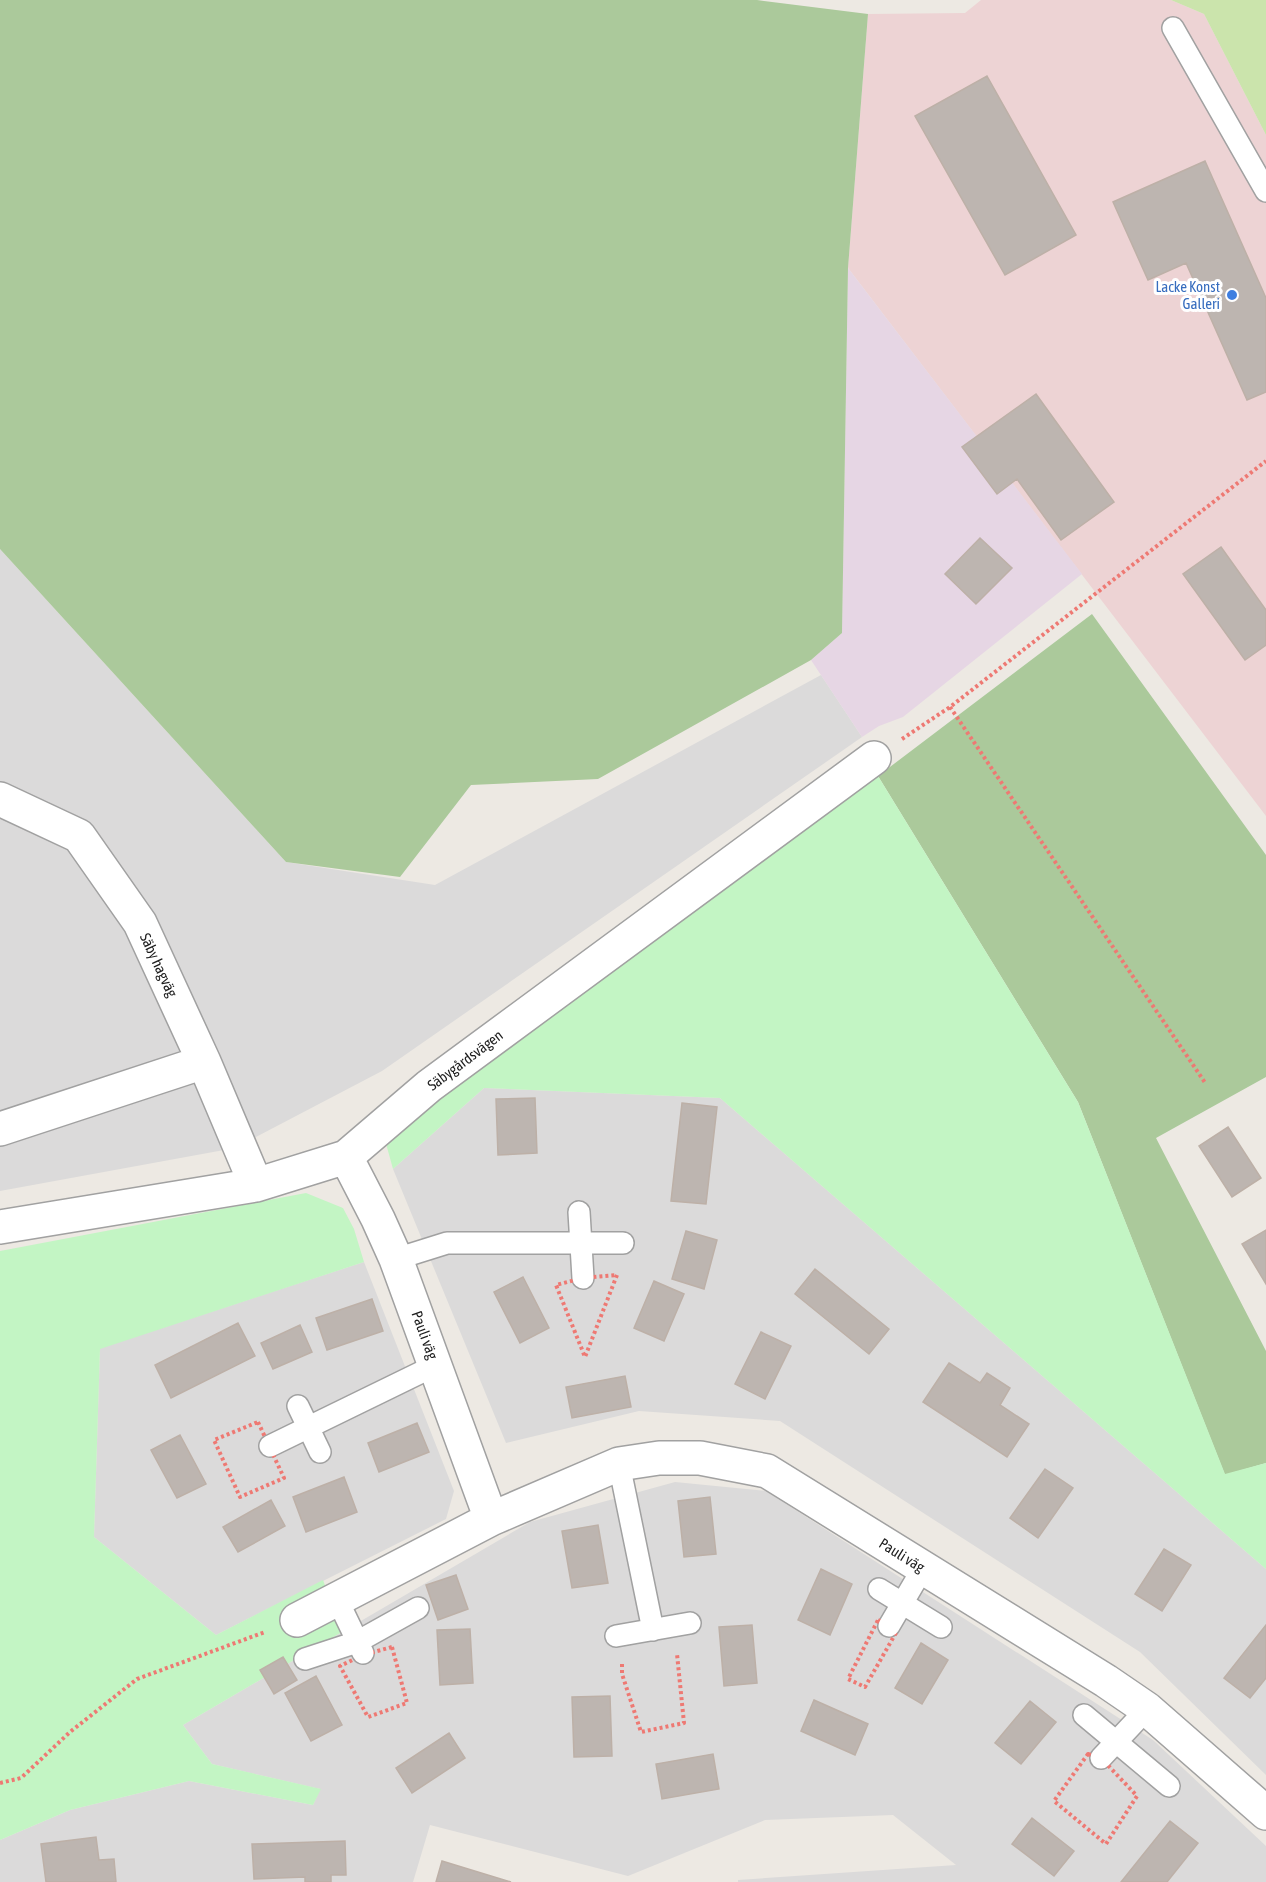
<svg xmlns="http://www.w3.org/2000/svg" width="1266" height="1882" font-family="'Asap Condensed',sans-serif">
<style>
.residential{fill:#dbdada}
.commercial{fill:#edd3d4}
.industrial{fill:#e6d6e4}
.grass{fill:#cbe4ac}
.forest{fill:#abc99b}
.park{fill:#c3f5c4}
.building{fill:#bdb5b0;stroke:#bdb0a7;stroke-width:1.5}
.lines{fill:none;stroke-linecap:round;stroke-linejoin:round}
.service-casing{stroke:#a1a1a1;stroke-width:24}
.minor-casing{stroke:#a1a1a1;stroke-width:36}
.path{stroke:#ee7973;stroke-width:4;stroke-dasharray:3 3;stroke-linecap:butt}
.service{stroke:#fff;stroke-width:21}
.minor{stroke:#fff;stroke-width:33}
.shop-dot{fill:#3f7fe0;stroke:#fff;stroke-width:2}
.labels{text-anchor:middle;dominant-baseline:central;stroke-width:6;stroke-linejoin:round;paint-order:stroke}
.shop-label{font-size:15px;fill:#366cbe;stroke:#fff;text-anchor:end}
.street-label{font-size:15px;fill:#1d1d1d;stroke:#fff}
</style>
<rect width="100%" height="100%" fill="#ede9e3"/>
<path class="residential" d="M 0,549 L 286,862 L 435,885 L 821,675 L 862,737 L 382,1071 L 235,1148 L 0,1191 Z
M 484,1088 L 720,1098 L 1266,1569 L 1266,1775 L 1140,1652 L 780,1421 L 639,1411 L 506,1443 L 393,1169 Z
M 364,1262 L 454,1491 L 446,1519 L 216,1635 L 94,1537 L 100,1348 Z
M 675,1482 L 766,1491 L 1153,1740 L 1266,1846 L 1266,1882 L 738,1882 L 738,1880 L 956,1865 L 893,1815 L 765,1820 L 628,1876 L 430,1825 L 413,1882 L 0,1882 L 0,1840 L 70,1810 L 189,1781 L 313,1805 L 320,1789 L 212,1764 L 183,1725 L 530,1522 Z"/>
<path class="commercial" d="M 981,0 L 1171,0 L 1204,14 L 1266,135 L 1266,816 L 848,268 L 868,14 L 965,13 Z"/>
<path class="industrial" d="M 848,268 L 1082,574 L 903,717 L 879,726 L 862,737 L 811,660 L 842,633 Z"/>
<path class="grass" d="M 1171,0 L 1266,0 L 1266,135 L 1204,14 Z"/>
<path class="forest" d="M 0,0 L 757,0 L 868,14 L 848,268 L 842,633 L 811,660 L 598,779 L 471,785 L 400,877 L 286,862 L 0,549 Z
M 1092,614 L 1266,855 L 1266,1077 L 1156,1138 L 1266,1351 L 1266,1463 L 1225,1475 L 1078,1102 L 878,776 Z"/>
<path class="park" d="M 878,776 L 1078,1102 L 1225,1474 L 1266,1463 L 1266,1569 L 720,1098 L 484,1088 L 393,1169 L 385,1140 L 543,1021 Z
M 306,1193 L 343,1208 L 354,1229 L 364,1262 L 100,1349 L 94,1537 L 216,1635 L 323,1580 L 342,1632 L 183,1725 L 212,1764 L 321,1789 L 313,1805 L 189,1781 L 70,1810 L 0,1840 L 0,1251 Z"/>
<path class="building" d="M 987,76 L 1076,235 L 1005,275 L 915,116 Z
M 1205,161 L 1266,298 L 1266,392 L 1247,400 L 1186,263 L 1148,280 L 1113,202 Z
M 1036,394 L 1114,502 L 1061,540 L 1017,479 L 997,494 L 962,447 Z
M 980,538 L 1012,568 L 976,604 L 945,574 Z
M 1221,547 L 1266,610 L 1266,645 L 1245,660 L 1183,574 Z
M 535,1098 L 537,1153 L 498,1155 L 496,1099 Z
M 682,1103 L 717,1107 L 706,1204 L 671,1201 Z
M 1228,1127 L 1261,1178 L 1232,1197 L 1199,1146 Z
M 1266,1230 L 1266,1284 L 1242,1244 Z
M 686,1231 L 717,1240 L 704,1289 L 672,1279 Z
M 815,1269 L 889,1329 L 869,1354 L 795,1294 Z
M 523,1277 L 549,1328 L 520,1343 L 494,1292 Z
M 654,1281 L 684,1294 L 664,1341 L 634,1328 Z
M 372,1299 L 383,1331 L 327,1350 L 316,1318 Z
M 238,1323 L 255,1356 L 171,1398 L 155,1365 Z
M 300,1325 L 312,1352 L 273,1369 L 261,1343 Z
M 761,1332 L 791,1346 L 765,1399 L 735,1384 Z
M 949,1363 L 980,1383 L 987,1373 L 1010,1388 L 1000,1405 L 1029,1424 L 1007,1457 L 923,1402 Z
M 625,1376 L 631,1407 L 572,1418 L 566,1387 Z
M 417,1423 L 429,1452 L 379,1472 L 368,1443 Z
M 180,1435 L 206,1484 L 177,1498 L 151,1450 Z
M 1045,1469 L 1073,1488 L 1038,1538 L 1010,1518 Z
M 344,1477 L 357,1512 L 306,1532 L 293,1497 Z
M 710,1497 L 716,1554 L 684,1557 L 678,1501 Z
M 271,1500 L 285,1526 L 238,1552 L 223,1527 Z
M 598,1525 L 608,1583 L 572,1588 L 562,1531 Z
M 1164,1549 L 1191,1565 L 1162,1611 L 1135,1594 Z
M 821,1569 L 852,1584 L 830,1635 L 798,1620 Z
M 456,1575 L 468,1609 L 438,1620 L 426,1585 Z
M 752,1625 L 757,1683 L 724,1686 L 719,1627 Z
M 1266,1625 L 1266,1678 L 1250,1698 L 1224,1678 Z
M 470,1629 L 473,1683 L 440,1685 L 437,1630 Z
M 921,1643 L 948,1660 L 922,1704 L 895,1688 Z
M 283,1657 L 297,1680 L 274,1694 L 260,1670 Z
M 316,1676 L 342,1725 L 311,1741 L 285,1693 Z
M 610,1696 L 612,1756 L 574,1757 L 572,1697 Z
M 814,1700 L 868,1724 L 855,1755 L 801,1731 Z
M 1030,1701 L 1056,1722 L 1021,1764 L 995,1743 Z
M 449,1733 L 465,1758 L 412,1793 L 396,1768 Z
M 713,1754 L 719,1789 L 662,1799 L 656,1764 Z
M 1032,1818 L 1074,1851 L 1054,1876 L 1012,1844 Z
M 1170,1821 L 1198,1843 L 1167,1882 L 1121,1882 Z
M 96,1837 L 99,1860 L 114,1859 L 116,1882 L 46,1882 L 41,1844 Z
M 345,1841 L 346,1875 L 331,1875 L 331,1882 L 305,1882 L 305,1877 L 254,1879 L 252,1844 Z
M 442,1861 L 511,1882 L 436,1882 Z"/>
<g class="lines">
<g class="service-casing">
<path id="service" d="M 1173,28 L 1266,191
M 579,1212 L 583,1278
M 396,1259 L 447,1243 L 623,1243
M 298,1406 L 320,1452
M 270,1446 L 436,1365
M 619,1464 L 653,1630
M 879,1589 L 941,1627
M 337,1599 L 363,1653
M 889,1626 L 923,1568
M 616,1636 L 690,1623
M 305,1659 L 357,1642 L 418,1608
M 1084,1715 L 1169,1786
M 1101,1758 L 1147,1709"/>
</g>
<g class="minor-casing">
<path id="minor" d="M 0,799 L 79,836 L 140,923 L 204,1062 L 256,1185
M 0,1129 L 204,1062
M 346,1157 L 378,1219 L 396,1259 L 491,1519
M 0,1227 L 256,1185 L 346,1157 L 429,1086 L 874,758
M 297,1620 L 491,1519 L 619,1464 L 659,1458 L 700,1458 L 767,1471 L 1106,1681 L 1147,1709 L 1266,1813"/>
</g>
<path class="path" d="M 950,707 L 1206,1084
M 902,739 L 950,707 L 1266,461
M 617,1275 L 585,1357 L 556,1285 L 583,1278 Z
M 258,1422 L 284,1478 L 240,1497 L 214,1440 Z
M 878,1620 L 897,1631 L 865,1687 L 848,1679 Z
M 392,1647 L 407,1703 L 368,1717 L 340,1666 L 363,1655 Z
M 622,1664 L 622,1674 L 641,1732 L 684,1723 L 677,1654
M 1088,1754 L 1101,1758 L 1137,1796 L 1106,1844 L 1054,1801 Z
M 0,1783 L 21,1778 L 70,1732 L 137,1679 L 265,1632"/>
<use href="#service" class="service"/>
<use href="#minor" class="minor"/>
</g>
<circle class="shop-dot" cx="1232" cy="295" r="6"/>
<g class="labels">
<g class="shop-label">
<text x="1220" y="286">Lacke Konst<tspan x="1220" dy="17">Galleri</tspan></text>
</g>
<g class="street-label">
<text transform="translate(159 965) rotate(65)">Säby hagväg</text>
<text transform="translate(465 1060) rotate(-37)">Säbygårdsvägen</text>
<text transform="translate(425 1335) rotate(70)">Pauli väg</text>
<text transform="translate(902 1555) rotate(32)">Pauli väg</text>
</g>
</g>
</svg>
